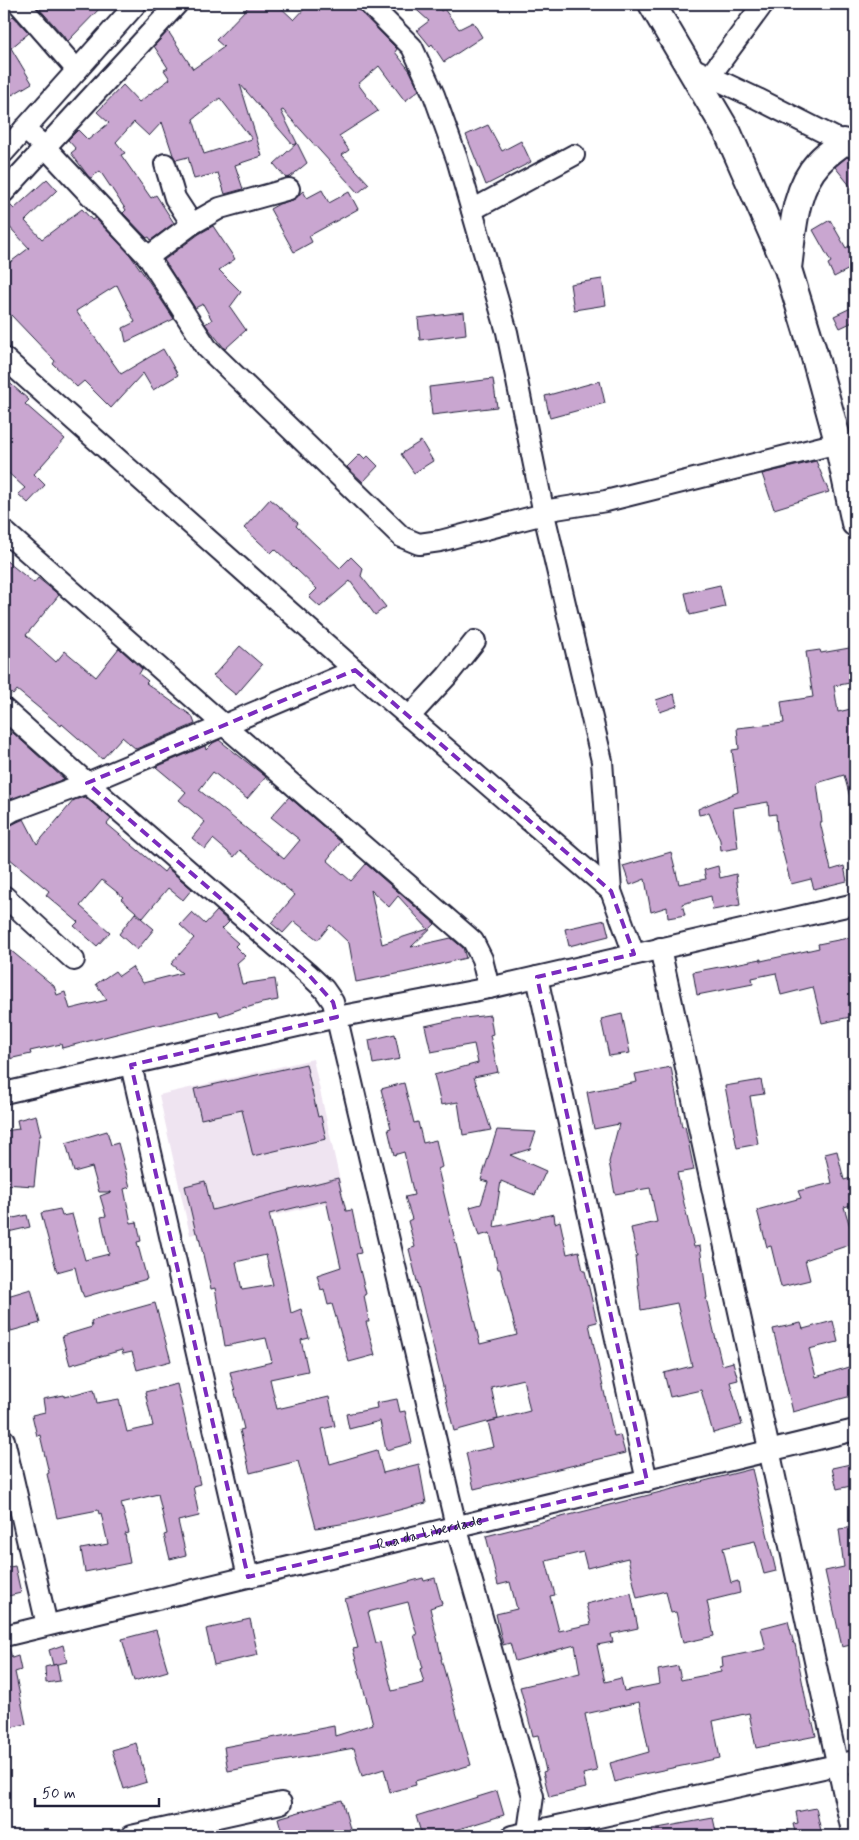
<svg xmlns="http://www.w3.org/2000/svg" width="859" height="1840" font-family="Mynerve,sans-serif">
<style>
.built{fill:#efe4f1}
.building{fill:#c9a6d0;stroke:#22223b;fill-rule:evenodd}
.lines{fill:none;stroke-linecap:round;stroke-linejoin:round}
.minor-casing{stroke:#22223b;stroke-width:24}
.major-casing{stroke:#22223b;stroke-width:30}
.minor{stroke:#fff;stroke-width:20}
.major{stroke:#fff;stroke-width:26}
.marked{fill:none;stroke:#7b2cbf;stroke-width:4;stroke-dasharray:10 6;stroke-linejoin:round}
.labels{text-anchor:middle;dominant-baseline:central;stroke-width:4;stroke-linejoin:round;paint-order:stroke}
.street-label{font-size:15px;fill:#22223b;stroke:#fff}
</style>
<rect width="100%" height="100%" fill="#fff"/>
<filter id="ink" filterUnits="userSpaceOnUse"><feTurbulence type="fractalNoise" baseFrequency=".02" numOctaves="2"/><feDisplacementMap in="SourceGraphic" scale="10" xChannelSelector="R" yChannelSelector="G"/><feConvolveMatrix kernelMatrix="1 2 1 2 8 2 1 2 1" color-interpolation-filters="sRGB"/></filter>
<g filter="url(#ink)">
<path class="built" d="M 313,1059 L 344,1199 L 190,1235 L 159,1095 Z"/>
<path class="building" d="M 39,4 L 104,4 L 68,41 L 37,6 Z
M 251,4 L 277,4 L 294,20 L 309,4 L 357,4 L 361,12 L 397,49 L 395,52 L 410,71 L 419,90 L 405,101 L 379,66 L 358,84 L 378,111 L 339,136 L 349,150 L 342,155 L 369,184 L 358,193 L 283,110 L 281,111 L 297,143 L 293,145 L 240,84 L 262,156 L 235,165 L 243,189 L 225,194 L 218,173 L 194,179 L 188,157 L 176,160 L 173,155 L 162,122 L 149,136 L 134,122 L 116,142 L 125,153 L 121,155 L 151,198 L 156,195 L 174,223 L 151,240 L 149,237 L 147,238 L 123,213 L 126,210 L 100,171 L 91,178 L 89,177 L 71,153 L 76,149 L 68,140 L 78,130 L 88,140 L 109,123 L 97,112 L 123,85 L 139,102 L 170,79 L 164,70 L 168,68 L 154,46 L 168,31 L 193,69 L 224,47 L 216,40 ZM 220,98 L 252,139 L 204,154 L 193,119 Z
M 410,4 L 434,4 L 441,11 L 444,9 L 459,29 L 473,22 L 482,37 L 444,62 L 432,44 L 430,46 L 417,30 L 429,21 Z
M 13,16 L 29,33 L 11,48 L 32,83 L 12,95 L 4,81 L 4,24 Z
M 488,125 L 502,151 L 521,141 L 531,162 L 486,185 L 466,135 Z
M 297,143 L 307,163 L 290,177 L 286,178 L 274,164 Z
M 847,157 L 855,160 L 855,192 L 835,167 Z
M 47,179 L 57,190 L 25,221 L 42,239 L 82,209 L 92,220 L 95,218 L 128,252 L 150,283 L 174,319 L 126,342 L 123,328 L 135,322 L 117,285 L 76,311 L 121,374 L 163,349 L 178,375 L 153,390 L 143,373 L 111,408 L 84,381 L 77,387 L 53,364 L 55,361 L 10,314 L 4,320 L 4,267 L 29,248 L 4,221 L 4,204 L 8,203 L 14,209 Z
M 322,190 L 329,203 L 349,192 L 358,209 L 309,236 L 312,242 L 294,252 L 270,209 L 279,204 L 293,200 L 303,191 L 307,198 Z
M 830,220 L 846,248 L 855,242 L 855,266 L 834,277 L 828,264 L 831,262 L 813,230 Z
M 213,226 L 235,259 L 219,270 L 241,292 L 230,307 L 246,330 L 225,349 L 205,324 L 212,320 L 203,304 L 195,308 L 164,260 L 199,234 Z
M 602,279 L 606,305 L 574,310 L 570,284 Z
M 855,306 L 855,321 L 840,328 L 834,316 Z
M 464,312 L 466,334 L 420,340 L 418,318 Z
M 4,378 L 29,400 L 25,404 L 65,439 L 34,474 L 45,485 L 28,503 L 18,494 L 25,488 L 4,469 Z
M 493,379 L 497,407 L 432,415 L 429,387 Z
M 600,381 L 605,403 L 550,418 L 545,396 Z
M 421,441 L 433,461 L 414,473 L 401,454 Z
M 360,454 L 365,459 L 368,456 L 378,466 L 363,482 L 347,467 Z
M 816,461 L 829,492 L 774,509 L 762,474 Z
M 270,499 L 298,523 L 296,526 L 340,568 L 351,557 L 363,569 L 361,576 L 386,607 L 375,615 L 350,581 L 320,607 L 309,597 L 317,589 L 275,549 L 271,553 L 244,528 Z
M 4,559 L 34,583 L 38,578 L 59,595 L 26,635 L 56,662 L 65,651 L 96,677 L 119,648 L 142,669 L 139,674 L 148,681 L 146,683 L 192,716 L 195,724 L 136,749 L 122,737 L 102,759 L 62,724 L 61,726 L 17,690 L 13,695 L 4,687 Z
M 720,585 L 725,607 L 690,615 L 685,593 Z
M 240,646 L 262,665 L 236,695 L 213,676 Z
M 855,647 L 855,682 L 834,686 L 838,712 L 855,708 L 855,801 L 851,801 L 844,775 L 817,783 L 822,822 L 820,822 L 831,870 L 844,866 L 847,881 L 814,889 L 811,879 L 791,884 L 777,830 L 776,814 L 769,815 L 768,802 L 733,808 L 738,848 L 721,851 L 720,840 L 709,813 L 699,815 L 698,809 L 738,792 L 732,750 L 739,749 L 737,728 L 784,723 L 781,702 L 813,697 L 806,652 L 820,650 L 821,653 Z
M 674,694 L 677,706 L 660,712 L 656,700 Z
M 12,732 L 64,779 L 5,802 L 4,741 Z
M 219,740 L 266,777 L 247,799 L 213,772 L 199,790 L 284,859 L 300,840 L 271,817 L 289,797 L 341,842 L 327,860 L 351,881 L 366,864 L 435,924 L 411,947 L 451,938 L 463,948 L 466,958 L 407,972 L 356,982 L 349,943 L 330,925 L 318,940 L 294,921 L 283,933 L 271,923 L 295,895 L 240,850 L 234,857 L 213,839 L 205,849 L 192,838 L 205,822 L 179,800 L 186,792 L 156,767 L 205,746 L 206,750 L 213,743 ZM 371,890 L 389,907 L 398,896 L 428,929 L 382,944 Z
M 85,797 L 111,819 L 107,824 L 164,872 L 167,868 L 192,889 L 183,900 L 168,888 L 143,918 L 121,899 L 123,897 L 102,880 L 80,906 L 110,932 L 97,946 L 74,926 L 78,922 L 46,895 L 49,891 L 4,854 L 4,828 L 24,819 L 37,844 L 74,800 Z
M 671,852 L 679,884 L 706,879 L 704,870 L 718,866 L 720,878 L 736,874 L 740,905 L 713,910 L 711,896 L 682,904 L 685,915 L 668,918 L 667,907 L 651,912 L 645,879 L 630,885 L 623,866 Z
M 217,911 L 229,922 L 222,929 L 238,943 L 235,946 L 245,956 L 237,963 L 242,984 L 275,979 L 278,1000 L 262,1003 L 246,1008 L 245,1007 L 220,1016 L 218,1011 L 155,1026 L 155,1024 L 62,1048 L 61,1044 L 30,1051 L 31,1054 L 4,1060 L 4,945 L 54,986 L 57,995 L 65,992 L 70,1009 L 107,1000 L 96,984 L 115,971 L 119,976 L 132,967 L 143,983 L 182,973 L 171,964 L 194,938 L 180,925 L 192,912 L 205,924 Z
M 135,913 L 154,929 L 137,950 L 119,934 Z
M 605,920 L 609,936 L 569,946 L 565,929 Z
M 853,937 L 855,952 L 855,1016 L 822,1023 L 813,987 L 781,995 L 776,973 L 752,978 L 753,984 L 697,995 L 693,972 L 761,959 L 761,961 L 819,948 L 818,944 Z
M 622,1014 L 630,1053 L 609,1056 L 601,1019 Z
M 490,1015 L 493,1034 L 490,1035 L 498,1072 L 474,1077 L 491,1130 L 463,1135 L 458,1102 L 441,1105 L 434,1075 L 478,1063 L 474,1044 L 431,1052 L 425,1026 L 456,1019 Z
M 395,1034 L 400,1059 L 373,1064 L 369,1040 Z
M 306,1064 L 318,1117 L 321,1116 L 326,1139 L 253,1156 L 242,1110 L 201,1119 L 194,1089 Z
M 671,1067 L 682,1127 L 685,1126 L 694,1170 L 677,1173 L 694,1247 L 700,1246 L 707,1298 L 706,1298 L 722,1365 L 733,1362 L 738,1380 L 730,1382 L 742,1425 L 713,1433 L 701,1390 L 670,1397 L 664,1373 L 692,1366 L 677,1303 L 641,1310 L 635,1256 L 637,1256 L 631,1228 L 657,1222 L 650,1188 L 615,1194 L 609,1162 L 619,1124 L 594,1129 L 587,1092 L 637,1082 L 635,1074 Z
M 761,1080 L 764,1094 L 750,1096 L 758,1144 L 737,1148 L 725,1086 Z
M 404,1083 L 414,1123 L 418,1122 L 423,1143 L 436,1140 L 442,1167 L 438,1169 L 480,1344 L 517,1335 L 500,1269 L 498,1269 L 490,1233 L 479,1236 L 470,1207 L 481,1204 L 488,1182 L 481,1180 L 497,1130 L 536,1132 L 530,1149 L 510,1155 L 546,1171 L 535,1195 L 501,1181 L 494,1227 L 554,1214 L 555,1223 L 560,1221 L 567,1254 L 579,1251 L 583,1271 L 585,1271 L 597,1322 L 589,1324 L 614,1436 L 620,1435 L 625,1453 L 474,1489 L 466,1453 L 494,1447 L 488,1422 L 530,1411 L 523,1379 L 491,1387 L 498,1419 L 454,1431 L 409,1249 L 415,1247 L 408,1221 L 412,1219 L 405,1197 L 414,1195 L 404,1152 L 394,1155 L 388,1129 L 391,1128 L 381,1089 Z
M 36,1115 L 41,1136 L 39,1136 L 34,1186 L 4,1184 L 4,1131 L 19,1129 L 17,1120 Z
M 107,1131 L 111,1145 L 118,1143 L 130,1187 L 124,1189 L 131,1223 L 137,1222 L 141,1241 L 137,1242 L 147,1279 L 84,1297 L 82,1292 L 81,1292 L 75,1267 L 57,1272 L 41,1213 L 60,1209 L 62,1216 L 72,1214 L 85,1260 L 109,1254 L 101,1217 L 106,1216 L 100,1196 L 111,1192 L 99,1192 L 92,1167 L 74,1172 L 66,1143 Z
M 837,1151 L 844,1180 L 855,1177 L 855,1204 L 844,1207 L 855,1243 L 805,1260 L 810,1280 L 781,1287 L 771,1246 L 767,1247 L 757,1210 L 801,1198 L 798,1191 L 832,1183 L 825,1154 Z
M 338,1178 L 346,1211 L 352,1210 L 361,1253 L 356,1254 L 366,1294 L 364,1295 L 369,1322 L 366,1322 L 375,1355 L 349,1362 L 332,1304 L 328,1305 L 324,1289 L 321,1290 L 317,1275 L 341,1267 L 326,1200 L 269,1214 L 284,1275 L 291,1313 L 301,1309 L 309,1338 L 301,1340 L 308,1371 L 270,1379 L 277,1409 L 329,1397 L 335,1426 L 322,1429 L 330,1464 L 377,1450 L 383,1473 L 419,1464 L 426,1503 L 353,1522 L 316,1528 L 298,1461 L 250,1473 L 240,1430 L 244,1429 L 230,1372 L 272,1362 L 266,1338 L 225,1346 L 215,1288 L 211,1289 L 198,1233 L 196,1233 L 185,1186 L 205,1181 L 212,1210 ZM 266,1255 L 273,1285 L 242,1290 L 236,1262 Z
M 27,1215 L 30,1227 L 8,1232 L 5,1220 Z
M 31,1289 L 40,1323 L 11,1331 L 4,1304 L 4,1297 Z
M 155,1303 L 171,1361 L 137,1370 L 132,1352 L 123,1354 L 122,1350 L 70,1365 L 62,1336 L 92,1327 L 91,1321 Z
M 833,1321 L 838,1342 L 809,1349 L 816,1377 L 855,1365 L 855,1395 L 793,1412 L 773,1329 L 801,1323 L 803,1329 Z
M 177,1384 L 200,1484 L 193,1486 L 199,1516 L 178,1521 L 186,1555 L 170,1559 L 164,1535 L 167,1534 L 158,1494 L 121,1503 L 129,1533 L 125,1534 L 130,1563 L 85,1572 L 81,1549 L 108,1544 L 101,1513 L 99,1514 L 98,1510 L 57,1518 L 47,1474 L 49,1473 L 40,1435 L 37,1436 L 32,1415 L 45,1412 L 43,1399 L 64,1395 L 64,1397 L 94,1389 L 97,1403 L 119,1399 L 127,1432 L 153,1426 L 145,1392 Z
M 397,1399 L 400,1412 L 405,1411 L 412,1443 L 386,1450 L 380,1421 L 349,1429 L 346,1414 L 377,1408 L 376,1403 Z
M 855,1463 L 855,1485 L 837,1489 L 832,1468 Z
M 752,1469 L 776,1571 L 764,1574 L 755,1541 L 723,1548 L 731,1583 L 738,1581 L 740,1593 L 707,1601 L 714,1636 L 683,1643 L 676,1612 L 671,1613 L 666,1591 L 637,1598 L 628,1558 L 587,1568 L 583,1552 L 546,1561 L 555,1595 L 550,1596 L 559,1631 L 591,1624 L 586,1604 L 631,1593 L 638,1628 L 611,1634 L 613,1642 L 597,1645 L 605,1682 L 621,1678 L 624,1691 L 660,1684 L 658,1670 L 678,1666 L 681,1680 L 721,1672 L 720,1667 L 723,1666 L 722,1658 L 766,1649 L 761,1628 L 788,1621 L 794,1644 L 795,1644 L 808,1711 L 810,1711 L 816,1736 L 756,1748 L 749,1713 L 713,1721 L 720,1758 L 634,1776 L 615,1782 L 610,1763 L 649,1752 L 639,1702 L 585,1714 L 597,1771 L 583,1774 L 586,1788 L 549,1797 L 543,1772 L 546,1771 L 538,1735 L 533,1736 L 520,1687 L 580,1673 L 575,1645 L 515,1661 L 510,1643 L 503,1645 L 496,1614 L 517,1609 L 510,1582 L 498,1585 L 486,1536 Z
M 855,1527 L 855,1644 L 842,1647 L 825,1571 L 844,1567 L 839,1529 Z
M 15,1566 L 21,1593 L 4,1597 L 4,1568 Z
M 423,1578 L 424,1581 L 435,1578 L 442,1604 L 430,1608 L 442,1659 L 441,1659 L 471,1765 L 415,1781 L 416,1785 L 390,1792 L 384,1769 L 362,1776 L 354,1748 L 228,1771 L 224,1747 L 334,1726 L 335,1736 L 373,1724 L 353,1649 L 358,1648 L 345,1599 ZM 408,1602 L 417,1635 L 414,1635 L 423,1668 L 420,1669 L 424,1683 L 392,1691 L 380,1642 L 376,1643 L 368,1612 Z
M 250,1619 L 258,1655 L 214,1665 L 206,1629 Z
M 156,1630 L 168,1671 L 134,1681 L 122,1639 Z
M 63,1645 L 67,1662 L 53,1665 L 49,1650 Z
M 4,1648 L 9,1648 L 12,1658 L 18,1656 L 21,1670 L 15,1672 L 26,1724 L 4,1729 Z
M 57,1664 L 60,1681 L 46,1683 L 45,1667 Z
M 136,1743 L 147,1782 L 124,1789 L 112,1750 Z
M 497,1791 L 504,1815 L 436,1836 L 422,1836 L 416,1816 Z
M 342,1800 L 352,1836 L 283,1836 L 278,1818 Z
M 816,1808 L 821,1831 L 796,1836 L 793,1824 L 798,1823 L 796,1812 Z
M 713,1818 L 717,1836 L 653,1836 L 652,1829 Z"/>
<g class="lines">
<g class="minor-casing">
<g id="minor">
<path d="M 19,4 L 77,70"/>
<path d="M 369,4 L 412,47 L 434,95 L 457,159 L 507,332 L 544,514 L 602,761 L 611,891"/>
<path d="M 690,67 L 758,99 L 855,148"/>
<path d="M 710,76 L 763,4"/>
<path d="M 24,129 L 46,148 L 148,257 L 207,348 L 402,537 L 419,544 L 440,541 L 544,514"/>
<path d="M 4,152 L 136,4"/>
<path d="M 165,164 L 175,198 L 192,224"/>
<path d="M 4,192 L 177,4"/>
<path d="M 472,210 L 574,155"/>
<path d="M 148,257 L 192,224 L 220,208 L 289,189"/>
<path d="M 4,358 L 355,670 L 611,891 L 634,954"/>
<path d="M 543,511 L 606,501 L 838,443"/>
<path d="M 4,531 L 224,725 L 473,941 L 482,959 L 489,988"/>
<path d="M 4,709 L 87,783 L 307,973 L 324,989 L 333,1002 L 456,1526 L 533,1796 L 528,1832"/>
<path d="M 409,717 L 447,676 L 475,641"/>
<path d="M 4,816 L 14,810 L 87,783 L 355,670"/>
<path d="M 4,896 L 74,960"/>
<path d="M 660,948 L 853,1836"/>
<path d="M 537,977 L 647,1481"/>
<path d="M 131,1065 L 248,1577"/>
<path d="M 4,1093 L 337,1017 L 489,988 L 855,904"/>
<path d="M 4,1440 L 47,1625"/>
<path id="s1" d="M 4,1636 L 855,1430"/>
<path d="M 131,1836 L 281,1803"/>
<path d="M 512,1836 L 855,1761"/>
</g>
</g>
<g class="major-casing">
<path id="major" d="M 652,4 L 728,133 L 788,269 L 814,354 L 836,434 L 855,523
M 788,268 C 793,233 793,190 819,162 C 826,154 835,148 843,142"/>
</g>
<use href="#minor" class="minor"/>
<use href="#major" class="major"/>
</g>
</g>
<path class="marked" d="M 355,670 L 611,891 L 634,954 L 537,977 L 647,1481 L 248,1577 L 131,1065 L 337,1017 L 333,1002 L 307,973 L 87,783 Z"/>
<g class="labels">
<g class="street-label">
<text stroke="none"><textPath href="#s1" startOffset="438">Rua da Liberdade</textPath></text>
</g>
</g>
<rect width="859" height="1840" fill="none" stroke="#fff" stroke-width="20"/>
<rect x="10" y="10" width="839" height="1820" fill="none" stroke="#22223b" stroke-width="2" filter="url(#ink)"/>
<path d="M35 1798v8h124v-8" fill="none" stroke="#22223b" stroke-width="2.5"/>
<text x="42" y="1798" font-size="15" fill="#22223b" stroke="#ffffff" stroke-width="4" paint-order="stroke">50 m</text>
</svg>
